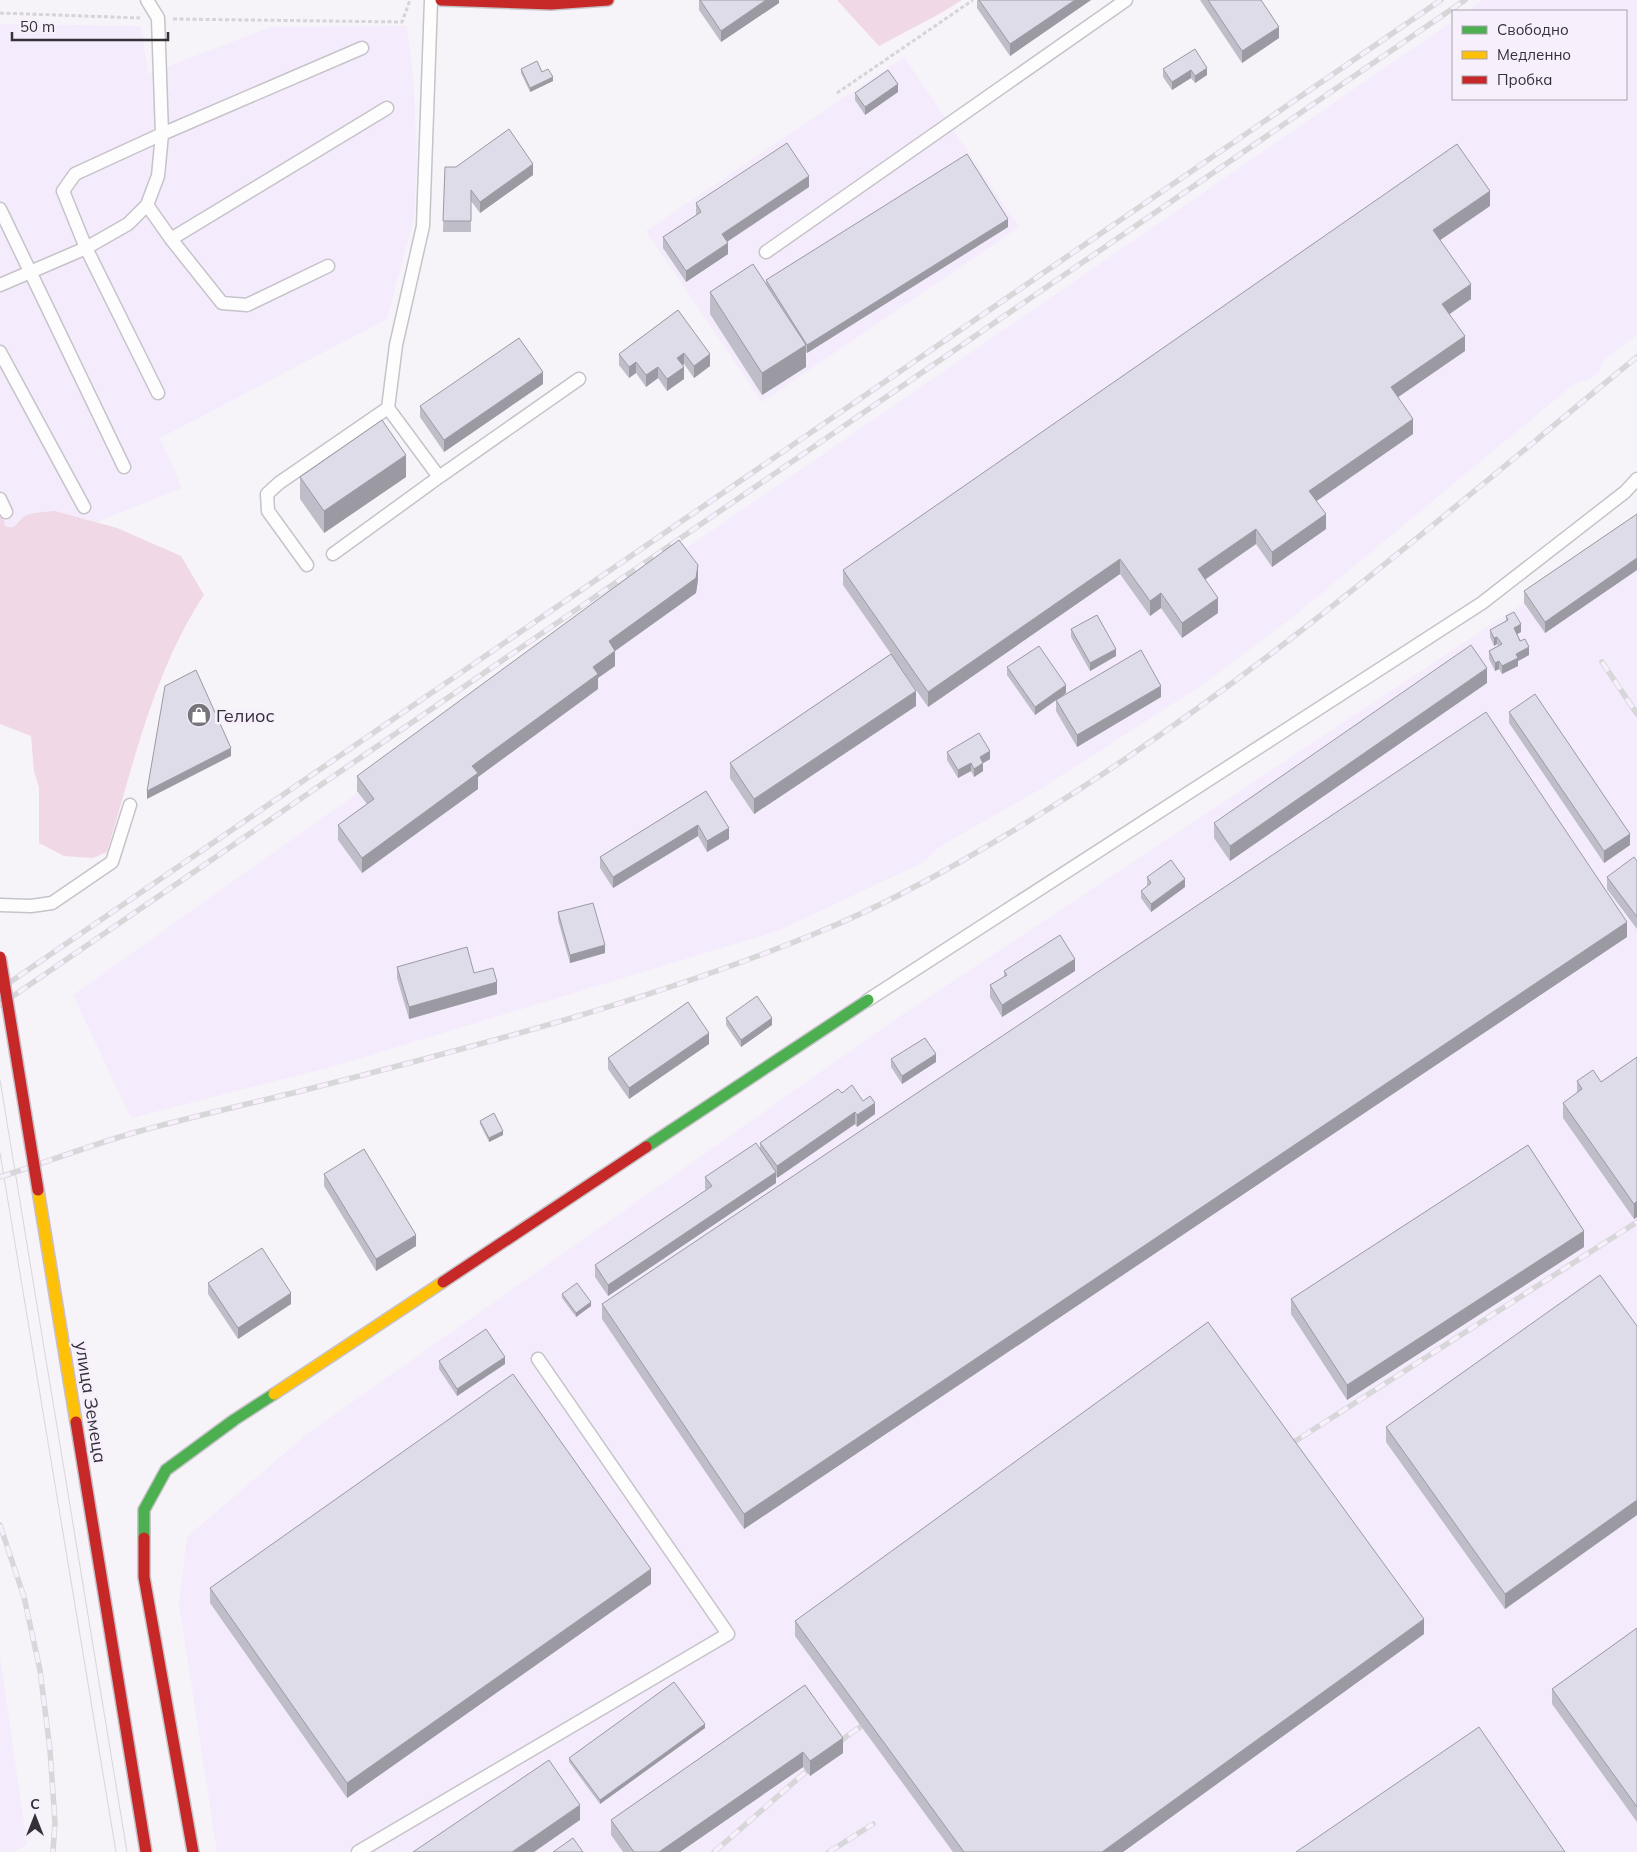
<svg xmlns="http://www.w3.org/2000/svg" width="1637" height="1852" font-family="Mulish,sans-serif">
<style>
.built{fill:#f4ebfc}
.green{fill:#f1d8e6}
.lines{fill:none;stroke-linecap:round;stroke-linejoin:round}
.lane-casing{stroke:#c6c3c9;stroke-width:15}
.fast-casing{stroke:#c6c3c9;stroke-width:14}
.slow-casing{stroke:#c6c3c9;stroke-width:14}
.jam-casing{stroke:#c6c3c9;stroke-width:14}
.path{stroke:#d6d4d8;stroke-width:3;stroke-dasharray:4 2.5;stroke-linecap:butt}
.lane{stroke:#fefdfe;stroke-width:12}
.fast{stroke:#4caf50;stroke-width:11}
.slow{stroke:#ffc107;stroke-width:11}
.jam{stroke:#c62828;stroke-width:11}
.tram{stroke:#d7d6d9;stroke-width:1}
.rail-casing{stroke:#d7d6d9;stroke-width:5.5}
.rail{stroke:#f7f0fc;stroke-width:4;stroke-dasharray:11;stroke-linecap:butt}
.slow-bridge-casing{stroke:#c8bec9;stroke-width:14;stroke-linecap:butt}
.jam-bridge-casing{stroke:#c8bec9;stroke-width:14;stroke-linecap:butt}
.slow-bridge{stroke:#ffc107;stroke-width:11}
.jam-bridge{stroke:#c62828;stroke-width:11}
.wall{fill:#bfbdc8}
.shaded-wall{fill:#9b9aa2}
.building{fill:#dedce8;stroke:#9b9aa2}
.labels{text-anchor:middle;dominant-baseline:central;stroke-width:5;stroke-linejoin:round;paint-order:stroke}
.poi-label{font-size:18px;fill:#343037;stroke:#f7f0fc;text-anchor:start}
.street-label{font-size:18px;fill:#343037;stroke:#f7f0fc}
</style>
<rect width="100%" height="100%" fill="#f6f3f9"/>
<path class="built" d="M 1483,0 L 1637,0 L 1637,335 L 1604,360 L 1599,372 L 1590,379 L 1574,384 L 1289,620 L 1202,685 L 1042,788 L 939,847 L 924,862 L 780,930 L 338,1065 L 131,1118 L 73,995 L 490,699 L 483,688 L 1453,21 L 1453,99 L 1626,99 L 1626,11 L 1467,11 Z
M 0,24 L 141,26 L 148,74 L 271,27 L 407,26 L 414,89 L 417,162 L 414,218 L 387,319 L 160,438 L 182,488 L 0,560 Z
M 904,57 L 1019,227 L 762,402 L 646,231 Z
M 1637,528 L 1637,1852 L 217,1852 L 179,1603 L 187,1537 L 307,1434 L 893,1021 Z
M 0,1657 L 27,1845 L 12,1852 L 2,1852 L 0,1850 Z"/>
<path class="green" d="M 837,0 L 962,0 L 941,13 L 879,46 Z
M 55,511 L 117,528 L 181,556 L 204,595 C 154,670 133,766 107,852 L 93,858 L 64,856 L 39,843 L 39,787 L 34,771 L 31,736 L 0,724 L 0,514 L 3,516 L 5,526 C 16,531 17,521 25,516 C 32,512 46,512 55,511 Z"/>
<g class="lines">
<g class="lane-casing">
<path id="lane" d="M 431,0 L 423,226 L 396,345 L 388,408 L 439,477 L 579,379
M 147,205 L 171,239 L 387,108
M 0,209 L 124,467
M 171,239 L 222,303 L 247,305 L 328,266
M 766,252 L 1126,0
M 0,285 L 86,248 L 128,224 L 147,205 L 158,176 L 162,134 L 158,18 L 147,0
M 0,352 L 84,507
M 158,393 L 86,248 L 63,191 L 75,174 L 162,134 L 362,48
M 0,499 L 6,512
M 333,554 L 439,477
M 307,565 L 268,511 L 267,494 L 279,483 L 388,408
M 0,905 L 31,906 L 52,903 L 112,862 L 130,805
M 868,1000 L 1482,603 L 1625,492 L 1637,479
M 358,1852 L 728,1634 L 538,1359"/>
</g>
<g class="fast-casing">
<path id="fast" d="M 646,1147 L 868,1000
M 144,1538 L 144,1510 L 166,1470 L 234,1420 L 274,1394"/>
</g>
<g class="slow-casing">
<path id="slow" d="M 274,1394 L 443,1282"/>
</g>
<g class="jam-casing">
<path id="jam" d="M 441,0 L 551,4 L 608,0
M 443,1282 L 646,1147
M 144,1538 L 144,1577 L 193,1852"/>
</g>
<path class="path" d="M 0,13 L 140,18
M 173,19 L 402,22 L 410,0
M 837,93 L 973,0"/>
<use href="#lane" class="lane"/>
<use href="#fast" class="fast"/>
<use href="#slow" class="slow"/>
<use href="#jam" class="jam"/>
<path class="tram" d="M 0,1080 L 127,1852
M 0,1153 L 116,1852"/>
<g class="rail-casing">
<path id="rail" d="M 1602,662 L 1637,714
M 0,989 L 1441,0
M 0,1005 L 1465,0
M 0,1177 C 44,1163 88,1146 133,1133 C 190,1117 248,1104 305,1090 C 477,1046 650,1001 814,934 C 889,904 960,863 1029,821 C 1247,688 1440,518 1637,357
M 1283,1449 L 1637,1222
M 0,1525 L 24,1597 L 40,1670 L 50,1750 L 55,1822 L 53,1852
M 832,1749 L 847,1736 L 872,1719
M 714,1852 L 817,1762
M 829,1852 L 873,1824"/>
</g>
<use href="#rail" class="rail"/>
<g class="slow-bridge-casing">
<path id="slow-bridge" d="M 38,1190 L 76,1422"/>
</g>
<g class="jam-bridge-casing">
<path id="jam-bridge" d="M 0,957 L 38,1190
M 76,1422 L 146,1852"/>
</g>
<use href="#slow-bridge" class="slow-bridge"/>
<use href="#jam-bridge" class="jam-bridge"/>
</g>
<path class="wall" d="M 699,0 L 779,0 L 779,3 L 721,42 L 699,10 Z
M 977,0 L 1091,0 L 1010,56 L 977,8 Z
M 1200,0 L 1261,0 L 1279,38 L 1242,63 Z
M 1195,49 L 1207,75 L 1195,83 L 1191,78 L 1172,90 L 1163,77 L 1163,69 Z
M 521,69 L 542,72 L 553,81 L 530,92 L 521,73 Z
M 898,92 L 865,115 L 855,100 L 855,93 Z
M 445,167 L 533,175 L 480,213 L 471,201 L 471,232 L 443,232 Z
M 809,187 L 727,242 L 728,254 L 686,282 L 663,248 L 663,237 L 696,215 L 696,203 Z
M 1490,206 L 1440,240 L 1471,299 L 1450,314 L 1465,351 L 1398,397 L 1413,434 L 1317,501 L 1326,529 L 1272,567 L 1256,544 L 1205,580 L 1218,613 L 1182,638 L 1161,608 L 1150,616 L 1120,574 L 928,707 L 904,673 L 916,706 L 754,814 L 730,778 L 730,763 L 891,654 L 843,585 L 843,570 Z
M 1008,227 L 807,353 L 806,351 L 806,367 L 762,395 L 710,314 L 710,292 L 766,284 L 766,280 Z
M 678,310 L 710,366 L 694,378 L 684,364 L 683,365 L 684,379 L 667,391 L 658,378 L 646,387 L 636,373 L 629,378 L 619,365 L 619,354 Z
M 543,384 L 444,452 L 420,417 L 420,406 Z
M 300,477 L 406,477 L 324,533 L 300,499 Z
M 1637,514 L 1637,570 L 1545,633 L 1524,603 L 1524,591 Z
M 698,580 L 696,593 L 615,651 L 615,666 L 598,678 L 598,689 L 478,777 L 478,789 L 362,873 L 338,840 L 338,825 L 367,804 L 357,791 L 357,776 Z
M 1506,616 L 1521,632 L 1517,634 L 1529,655 L 1518,661 L 1518,666 L 1502,674 L 1499,669 L 1495,671 L 1489,659 L 1489,651 L 1498,646 L 1497,644 L 1494,646 L 1490,637 L 1490,630 L 1506,621 Z
M 1071,629 L 1116,656 L 1090,671 L 1071,637 Z
M 1007,667 L 1066,693 L 1057,700 L 1161,697 L 1077,747 L 1056,711 L 1056,700 L 1035,715 L 1007,675 Z
M 1487,683 L 1230,861 L 1214,838 L 1214,823 Z
M 1509,712 L 1630,845 L 1604,863 L 1509,723 Z
M 947,752 L 990,759 L 983,763 L 983,771 L 974,777 L 971,771 L 958,778 L 947,760 Z
M 706,791 L 729,839 L 707,852 L 698,836 L 613,888 L 600,868 L 600,857 Z
M 1637,861 L 1637,929 L 1607,889 L 1607,877 Z
M 1147,877 L 1185,887 L 1151,912 L 1141,898 L 1141,891 L 1147,886 Z
M 558,912 L 605,953 L 570,963 L 558,920 Z
M 1627,937 L 744,1529 L 602,1319 L 602,1304 Z
M 397,967 L 474,973 L 497,994 L 409,1019 L 397,978 Z
M 1004,971 L 1075,971 L 1002,1017 L 990,997 L 990,985 L 1004,977 Z
M 726,1018 L 772,1025 L 741,1047 L 726,1025 Z
M 709,1044 L 629,1099 L 608,1069 L 608,1058 Z
M 1637,1057 L 1637,1217 L 1634,1219 L 1563,1118 L 1563,1103 L 1577,1093 L 1577,1081 L 1601,1082 Z
M 891,1059 L 936,1062 L 902,1084 L 891,1067 Z
M 842,1093 L 863,1101 L 875,1114 L 857,1127 L 855,1124 L 777,1178 L 776,1176 L 776,1183 L 608,1296 L 595,1277 L 595,1265 L 706,1190 L 705,1188 L 705,1177 L 760,1149 L 760,1143 Z
M 480,1121 L 503,1135 L 489,1142 L 480,1124 Z
M 324,1174 L 416,1246 L 376,1271 L 324,1186 Z
M 1584,1247 L 1347,1400 L 1291,1314 L 1291,1299 Z
M 208,1283 L 291,1304 L 238,1339 L 208,1294 Z
M 562,1294 L 591,1306 L 576,1317 L 562,1298 Z
M 1637,1326 L 1637,1515 L 1505,1609 L 1386,1442 L 1386,1427 Z
M 439,1361 L 505,1364 L 457,1396 L 439,1369 Z
M 651,1584 L 347,1798 L 210,1603 L 210,1588 Z
M 795,1621 L 1424,1634 L 1123,1852 L 953,1852 L 795,1636 Z
M 1637,1628 L 1637,1822 L 1552,1704 L 1552,1689 Z
M 805,1685 L 843,1753 L 810,1776 L 803,1767 L 680,1852 L 623,1852 L 611,1835 L 611,1820 Z
M 705,1728 L 600,1804 L 569,1762 L 569,1758 Z"/>
<path class="shaded-wall" d="M 766,0 L 779,0 L 779,3 L 721,42 L 721,31 Z
M 1075,0 L 1091,0 L 1010,56 L 1010,44 Z
M 1279,27 L 1279,38 L 1242,63 L 1242,51 Z
M 1207,68 L 1207,75 L 1195,83 L 1195,76 Z
M 1191,70 L 1191,78 L 1172,90 L 1172,82 Z
M 553,77 L 553,81 L 530,92 L 530,88 Z
M 898,84 L 898,92 L 865,115 L 865,107 Z
M 533,164 L 533,175 L 480,213 L 480,202 Z
M 809,176 L 809,187 L 722,245 L 722,234 Z
M 1490,191 L 1490,206 L 1433,245 L 1433,230 Z
M 1008,219 L 1008,227 L 807,353 L 807,345 Z
M 728,243 L 728,254 L 686,282 L 686,271 Z
M 1471,284 L 1471,299 L 1442,319 L 1442,304 Z
M 1465,336 L 1465,351 L 1391,402 L 1391,387 Z
M 806,345 L 806,367 L 762,395 L 762,373 Z
M 684,353 L 684,364 L 677,369 L 677,358 Z
M 710,354 L 710,366 L 694,378 L 694,366 Z
M 636,362 L 636,373 L 629,378 L 629,367 Z
M 658,367 L 658,378 L 646,387 L 646,375 Z
M 684,367 L 684,379 L 667,391 L 667,379 Z
M 543,372 L 543,384 L 444,452 L 444,440 Z
M 1413,419 L 1413,434 L 1309,506 L 1309,491 Z
M 406,455 L 406,477 L 324,533 L 324,511 Z
M 1326,514 L 1326,529 L 1272,567 L 1272,552 Z
M 1256,529 L 1256,544 L 1198,584 L 1198,569 Z
M 1637,558 L 1637,570 L 1545,633 L 1545,622 Z
M 1120,559 L 1120,574 L 928,707 L 928,692 Z
M 698,565 L 698,580 L 696,593 L 615,651 L 615,666 L 598,678 L 598,689 L 478,777 L 478,789 L 362,873 L 362,858 L 472,766 L 593,667 L 609,641 Z
M 1161,593 L 1161,608 L 1150,616 L 1150,601 Z
M 1218,598 L 1218,613 L 1182,638 L 1182,623 Z
M 1521,624 L 1521,632 L 1514,636 L 1514,628 Z
M 1497,637 L 1497,644 L 1494,646 L 1494,638 Z
M 1529,647 L 1529,655 L 1518,661 L 1518,666 L 1502,674 L 1502,666 L 1516,654 Z
M 1116,649 L 1116,656 L 1090,671 L 1090,663 Z
M 1499,661 L 1499,669 L 1495,671 L 1495,663 Z
M 1487,668 L 1487,683 L 1230,861 L 1230,846 Z
M 1066,685 L 1066,693 L 1035,715 L 1035,707 Z
M 1161,686 L 1161,697 L 1077,747 L 1077,735 Z
M 916,691 L 916,706 L 754,814 L 754,799 Z
M 231,748 L 231,756 L 147,799 L 147,791 Z
M 990,751 L 990,759 L 980,765 L 980,757 Z
M 971,763 L 971,771 L 958,778 L 958,770 Z
M 983,763 L 983,771 L 974,777 L 974,769 Z
M 698,825 L 698,836 L 613,888 L 613,877 Z
M 729,828 L 729,839 L 707,852 L 707,841 Z
M 1630,834 L 1630,845 L 1604,863 L 1604,851 Z
M 1185,879 L 1185,887 L 1151,912 L 1151,904 Z
M 1627,922 L 1627,937 L 744,1529 L 744,1514 Z
M 605,945 L 605,953 L 570,963 L 570,955 Z
M 1075,959 L 1075,971 L 1002,1017 L 1002,1005 Z
M 497,982 L 497,994 L 409,1019 L 409,1007 Z
M 772,1018 L 772,1025 L 741,1047 L 741,1040 Z
M 709,1033 L 709,1044 L 629,1099 L 629,1088 Z
M 936,1054 L 936,1062 L 902,1084 L 902,1076 Z
M 875,1103 L 875,1114 L 857,1127 L 857,1115 Z
M 855,1112 L 855,1124 L 777,1178 L 777,1166 Z
M 503,1131 L 503,1135 L 489,1142 L 489,1138 Z
M 776,1172 L 776,1183 L 608,1296 L 608,1285 Z
M 1637,1201 L 1637,1217 L 1634,1219 L 1634,1204 Z
M 1584,1231 L 1584,1247 L 1347,1400 L 1347,1385 Z
M 416,1235 L 416,1246 L 376,1271 L 376,1259 Z
M 291,1293 L 291,1304 L 238,1339 L 238,1328 Z
M 591,1302 L 591,1306 L 576,1317 L 576,1313 Z
M 505,1357 L 505,1364 L 457,1396 L 457,1389 Z
M 1637,1500 L 1637,1515 L 1505,1609 L 1505,1594 Z
M 651,1569 L 651,1584 L 347,1798 L 347,1783 Z
M 1424,1619 L 1424,1634 L 1123,1852 L 1102,1852 Z
M 705,1724 L 705,1728 L 600,1804 L 600,1800 Z
M 843,1738 L 843,1753 L 810,1776 L 810,1761 Z
M 803,1752 L 803,1767 L 680,1852 L 659,1852 Z
M 580,1805 L 580,1820 L 534,1852 L 512,1852 Z"/>
<path class="building" d="M 700,0 L 766,0 L 721,31 Z
M 979,0 L 1075,0 L 1010,44 Z
M 1208,0 L 1261,0 L 1279,27 L 1242,51 Z
M 1195,49 L 1207,68 L 1195,76 L 1191,70 L 1172,82 L 1163,69 Z
M 537,61 L 542,72 L 548,69 L 553,77 L 530,88 L 521,69 Z
M 888,70 L 898,84 L 865,107 L 855,93 Z
M 509,129 L 533,164 L 480,202 L 471,190 L 471,221 L 443,221 L 445,167 L 456,167 Z
M 787,143 L 809,176 L 722,234 L 728,243 L 686,271 L 663,237 L 701,212 L 696,203 Z
M 1457,144 L 1490,191 L 1433,230 L 1471,284 L 1442,304 L 1465,336 L 1391,387 L 1413,419 L 1309,491 L 1326,514 L 1272,552 L 1256,529 L 1198,569 L 1218,598 L 1182,623 L 1161,593 L 1150,601 L 1120,559 L 928,692 L 843,570 Z
M 967,154 L 1008,219 L 807,345 L 766,280 Z
M 753,264 L 806,345 L 762,373 L 710,292 Z
M 678,310 L 710,354 L 694,366 L 684,353 L 677,358 L 684,367 L 667,379 L 658,367 L 646,375 L 636,362 L 629,367 L 619,354 Z
M 519,338 L 543,372 L 444,440 L 420,406 Z
M 382,420 L 406,455 L 324,511 L 300,477 Z
M 1637,514 L 1637,558 L 1545,622 L 1524,591 Z
M 679,540 L 698,565 L 696,578 L 609,641 L 615,651 L 593,667 L 598,674 L 472,766 L 478,773 L 362,858 L 338,825 L 374,799 L 357,776 Z
M 1514,612 L 1521,624 L 1514,628 L 1520,641 L 1525,639 L 1529,647 L 1516,654 L 1518,658 L 1502,666 L 1499,661 L 1495,663 L 1489,651 L 1502,644 L 1497,637 L 1494,638 L 1490,630 L 1508,620 L 1506,616 Z
M 1097,615 L 1116,649 L 1090,663 L 1071,629 Z
M 1471,645 L 1487,668 L 1230,846 L 1214,823 Z
M 1039,646 L 1066,685 L 1035,707 L 1007,667 Z
M 1141,650 L 1161,686 L 1077,735 L 1056,700 Z
M 891,654 L 916,691 L 754,799 L 730,763 Z
M 196,670 L 231,748 L 147,791 L 165,686 Z
M 1535,694 L 1630,834 L 1604,851 L 1509,712 Z
M 1486,712 L 1627,922 L 744,1514 L 602,1304 Z
M 979,733 L 990,751 L 980,757 L 983,763 L 974,769 L 971,763 L 958,770 L 947,752 Z
M 706,791 L 729,828 L 707,841 L 698,825 L 613,877 L 600,857 Z
M 1634,857 L 1637,861 L 1637,917 L 1607,877 Z
M 1171,860 L 1185,879 L 1151,904 L 1141,891 L 1151,883 L 1147,877 Z
M 593,903 L 605,945 L 570,955 L 558,912 Z
M 1060,935 L 1075,959 L 1002,1005 L 990,985 L 1007,975 L 1004,971 Z
M 467,947 L 474,973 L 493,968 L 497,982 L 409,1007 L 397,967 Z
M 757,996 L 772,1018 L 741,1040 L 726,1018 Z
M 688,1002 L 709,1033 L 629,1088 L 608,1058 Z
M 925,1038 L 936,1054 L 902,1076 L 891,1059 Z
M 1637,1057 L 1637,1201 L 1634,1204 L 1563,1103 L 1582,1089 L 1577,1081 L 1593,1070 L 1601,1082 Z
M 852,1085 L 863,1101 L 870,1096 L 875,1103 L 857,1115 L 855,1112 L 777,1166 L 760,1143 L 838,1089 L 842,1093 Z
M 494,1113 L 503,1131 L 489,1138 L 480,1121 Z
M 756,1143 L 776,1172 L 608,1285 L 595,1265 L 712,1186 L 705,1177 Z
M 1528,1145 L 1584,1231 L 1347,1385 L 1291,1299 Z
M 364,1149 L 416,1235 L 376,1259 L 324,1174 Z
M 262,1248 L 291,1293 L 238,1328 L 208,1283 Z
M 1600,1275 L 1637,1326 L 1637,1500 L 1505,1594 L 1386,1427 Z
M 577,1283 L 591,1302 L 576,1313 L 562,1294 Z
M 1208,1322 L 1424,1619 L 1102,1852 L 964,1852 L 795,1621 Z
M 486,1329 L 505,1357 L 457,1389 L 439,1361 Z
M 513,1374 L 651,1569 L 347,1783 L 210,1588 Z
M 1637,1628 L 1637,1807 L 1552,1689 Z
M 674,1682 L 705,1724 L 600,1800 L 569,1758 Z
M 805,1685 L 843,1738 L 810,1761 L 803,1752 L 659,1852 L 634,1852 L 611,1820 Z
M 1479,1727 L 1565,1852 L 1296,1852 Z
M 549,1760 L 580,1805 L 512,1852 L 413,1852 Z
M 573,1838 L 583,1852 L 553,1852 Z"/>
<defs>
<g id="shop-disc" transform="scale(1.25)"><circle r="9.5" fill="#78747b" stroke="#f7f0fc"/><path d="M-5-2.5h2.3a2.7 3.5 0 0 1 5.4 0H5L5.5 6h-11ZM-1.5-2.5h3a1.5 2.3 0 0 0-3 0Z" fill="#fff"/></g>
</defs>
<g fill-rule="evenodd">
<use href="#shop-disc" x="199" y="715"/>
</g>
<g class="labels">
<g class="poi-label">
<text x="216" y="715">Гелиос</text>
</g>
<g class="street-label">
<text transform="translate(91 1402) rotate(81)">улица Земеца</text>
</g>
</g>
<rect x="1452" y="10" width="175" height="90" fill="#f7f0fc" stroke="#a9a3ad"/>
<rect x="1462" y="26" width="25" height="8" fill="#4caf50" stroke="#a9a3ad"/>
<text x="1497" y="35" font-size="15" fill="#343037">Свободно</text>
<rect x="1462" y="51" width="25" height="8" fill="#ffc107" stroke="#a9a3ad"/>
<text x="1497" y="60" font-size="15" fill="#343037">Медленно</text>
<rect x="1462" y="76" width="25" height="8" fill="#c62828" stroke="#a9a3ad"/>
<text x="1497" y="85" font-size="15" fill="#343037">Пробка</text>
<g transform="translate(35 1817)" stroke="#f7f0fc" stroke-width="4" paint-order="stroke">
<path d="M0-4L9 19L0 12L-9 19Z" fill="#343037"/>
<text y="-8" font-size="14" font-weight="bold" text-anchor="middle" fill="#343037">С</text>
</g>
<path d="M12 32v8h156v-8" fill="none" stroke="#343037" stroke-width="2.5"/>
<text x="20" y="32" font-size="15" fill="#343037" stroke="#f7f0fc" stroke-width="4" paint-order="stroke">50 m</text>
</svg>
